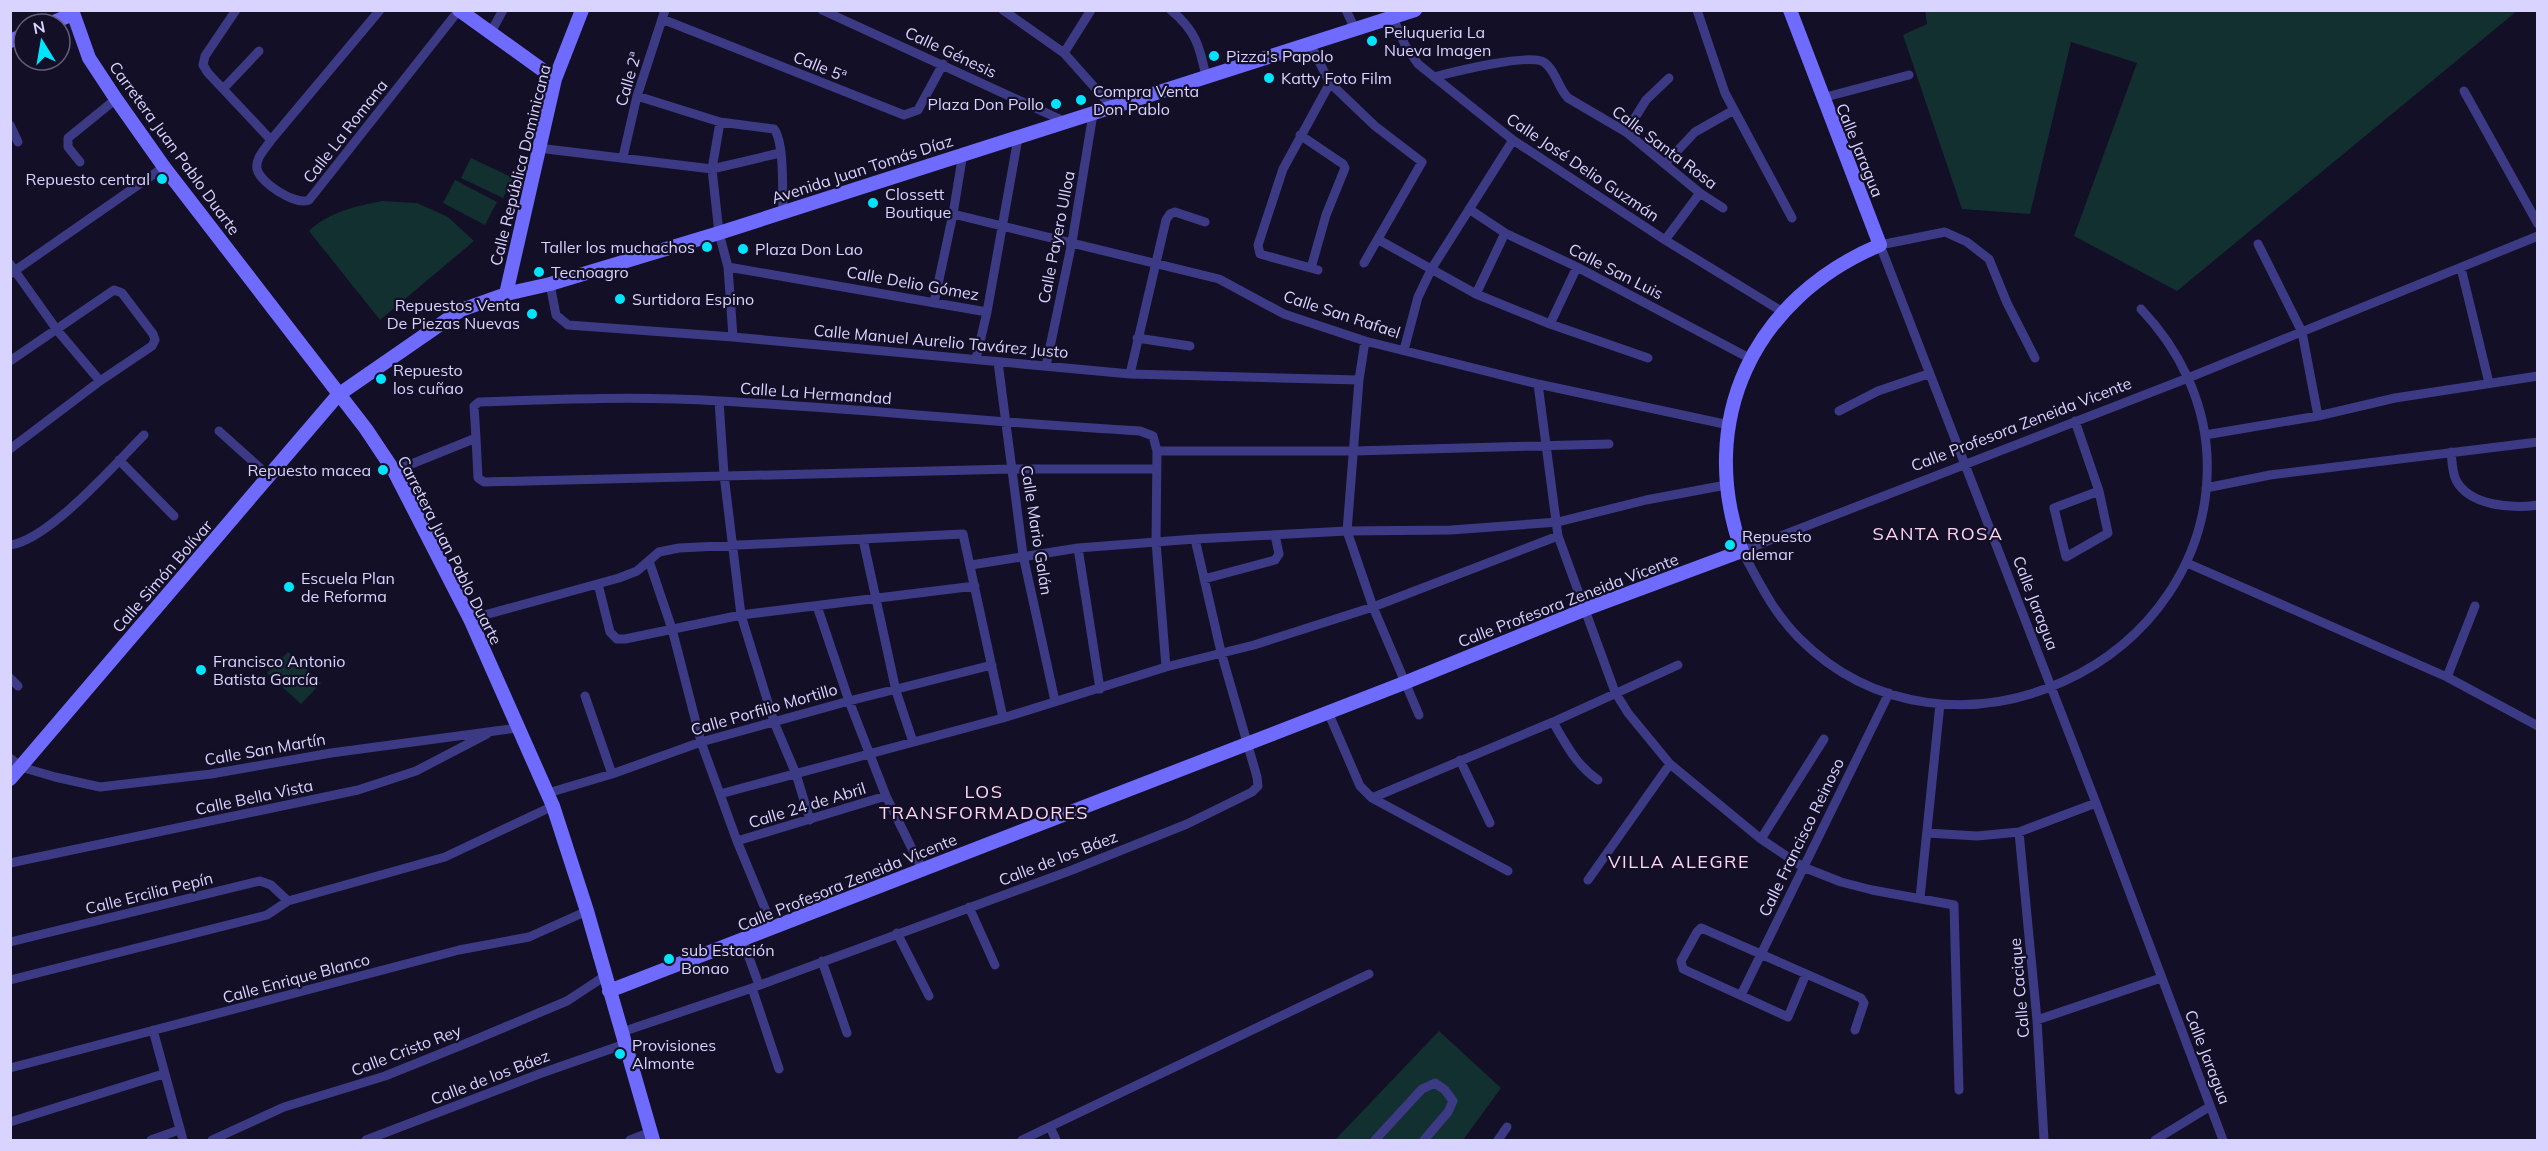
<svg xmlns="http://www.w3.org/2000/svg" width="2548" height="1151" font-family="Mulish,sans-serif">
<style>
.green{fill:#12302f}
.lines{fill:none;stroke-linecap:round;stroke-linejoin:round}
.street{stroke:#3d3a85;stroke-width:9}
.secondary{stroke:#6f6bff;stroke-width:14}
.poi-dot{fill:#00e5ff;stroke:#130f26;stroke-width:2}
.labels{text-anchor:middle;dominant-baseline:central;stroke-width:4.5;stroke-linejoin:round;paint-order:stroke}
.poi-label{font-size:16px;fill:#d9d4ff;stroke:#130f26;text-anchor:start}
.street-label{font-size:16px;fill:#d9d4ff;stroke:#130f26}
.neighbourhood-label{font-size:18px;letter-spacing:1.5px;fill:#ffd6f0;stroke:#130f26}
</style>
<rect width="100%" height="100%" fill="#130f26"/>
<path class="green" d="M 1925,10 L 2517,10 L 2517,11 L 2177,291 L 2074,236 L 2137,63 L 2071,42 L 2030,214 L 1962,209 L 1903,35 L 1927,24 Z
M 471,158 L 513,178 L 503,198 L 461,178 Z
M 455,180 L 497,202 L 485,225 L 443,203 Z
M 382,201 L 417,203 L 448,217 L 474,241 L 380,320 L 309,231 C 329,212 356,206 382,201 Z
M 288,652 L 321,683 L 301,704 L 267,673 Z
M 1439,1031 L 1501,1088 L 1463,1140 L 1335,1140 Z"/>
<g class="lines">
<path class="street" d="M 236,10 L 205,56 L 203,65 L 208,73 L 271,140
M 380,10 L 271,140 C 266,148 255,158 257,169 C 260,183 296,206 309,200 L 459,10
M 822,10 L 1066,122
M 1003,10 L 1064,53 L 1112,107
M 1171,10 C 1196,31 1200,47 1206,77
M 1346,10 L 1355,29
M 1697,10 L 1725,93 L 1792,218
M 1393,18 L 1405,45 L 1418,64 L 1513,140 L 1665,240 L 1783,312
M 662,19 L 904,115 L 918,110 L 943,64
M 491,32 L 503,10
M 1310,44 L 1330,83 L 1375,126 L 1422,162 L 1364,263
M 1064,53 L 1091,10
M 1434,77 C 1453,72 1532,52 1545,63 C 1556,71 1558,88 1568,98 L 1626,132 L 1700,193 L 1723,208
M 223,89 L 259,51
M 2464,91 L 2538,224
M 637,96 L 720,122 L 774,129 C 785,143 782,193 783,212
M 1822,98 L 1909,75
M 720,122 L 712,169 L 719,233 L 728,267 L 733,337
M 10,125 L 18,142
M 1626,132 L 1646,100 L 1669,78
M 1300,135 L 1343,164 L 1345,168 L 1326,215 L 1311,268
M 538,148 L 712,169 L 780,153
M 623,157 L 637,96 L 665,10
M 80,162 L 68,147 L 68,138 L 116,99
M 1665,164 L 1695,132 L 1734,110
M 1469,209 L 1505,233 L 1577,267 L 1751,359
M 953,214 L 1219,279 L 1284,314 L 1365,341 L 1538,384 L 1729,425
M 1379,240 L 1476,294 L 1550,324 L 1648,358
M 1665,240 L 1700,193
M 2258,244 L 2302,332 L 2318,416
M 10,264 L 57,330 L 100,381
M 728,267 L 987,312
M 2461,268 L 2489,383
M 1318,270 L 1260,254 L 1258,245 L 1283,169 L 1330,83
M 10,274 L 164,167
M 550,284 L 556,315 L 568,325 L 733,337 L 1130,374 L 1359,380
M 1476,294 L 1505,233
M 934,303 L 953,214 L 963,153
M 2141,309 C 2179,349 2204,400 2207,455 C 2217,666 1948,788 1799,638 C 1773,612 1759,582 1742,551 L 2188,378 L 2538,236
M 1550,324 L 1577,267
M 1137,338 L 1190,346
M 1365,341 L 1359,380 L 1347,531 L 1373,607 L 1419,715
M 1404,350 L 1418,297 L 1432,268 L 1513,140
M 2035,358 L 2007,303 L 1989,259 L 1967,242 L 1945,232 L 1880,245 L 2096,803 L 2223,1140
M 976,359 L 987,312 L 1018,138
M 10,361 L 114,290 L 122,293 L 153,334 L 155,340 L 152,346 L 100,381 L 10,449
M 998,362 L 1023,555 L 1055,701
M 1046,366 L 1072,242 L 1093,114
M 1130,374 L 1166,220 L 1170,214 L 1175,212 L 1205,222
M 1538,384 L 1558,536 L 1615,692 L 1628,713 L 1670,764 L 1761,839 L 1803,867 L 1841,882 L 1872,890 L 1954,905 L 1959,1090
M 719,401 L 724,475 L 741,615 L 774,722 L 796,774 L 810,820
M 1839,411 L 1878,391 L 1928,374
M 2075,421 L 2099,491 L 2108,533 L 2066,557 L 2054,508 L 2099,491
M 219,431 L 269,476
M 2205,435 L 2318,416 L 2395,398 L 2538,376
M 476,438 L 478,478 L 484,482 L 1012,469 L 1155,469
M 1157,451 L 1354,451 L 1609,444
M 2451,452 C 2452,460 2452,472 2456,480 C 2469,506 2513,509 2538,505
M 119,460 L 174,516
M 394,471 L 476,438 L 474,406 L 479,402 C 560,399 640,396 720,401 C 860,409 1000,423 1140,431 L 1153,436 L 1157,451 L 1156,542 L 1166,667
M 2206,488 L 2270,475 L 2538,442
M 863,539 L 896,691 L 913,742
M 10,545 C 49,540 115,464 144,435
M 1078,548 L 1100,689
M 649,561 L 672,629 L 701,742 L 737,841 L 773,928
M 2187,563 L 2447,677 L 2538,726
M 971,565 L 1078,548 L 1195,539 L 1347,531 L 1451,530 L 1558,522 L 1646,500 L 1726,485
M 1204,579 L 1275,560 L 1279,554 L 1275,535
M 598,584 L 610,632 L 617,639 L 625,639 L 741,615 L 975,586
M 817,606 L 849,701 L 886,796 L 922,869
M 470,619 L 619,578 L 637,571 L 659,552 L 679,548 L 963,534 L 1003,718
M 2447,677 L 2475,606
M 10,678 L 18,686
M 585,696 L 612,774
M 1328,712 L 1360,786 L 1372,798 L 1508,871
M 1553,722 C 1566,744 1576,765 1598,780
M 10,758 L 21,767 L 55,777 L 100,787 L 211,774 L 331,753 L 517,728
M 1460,760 L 1490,823
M 548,793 L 612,774 L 701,742 L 849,701 L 992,665
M 720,794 L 1003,718 L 1166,667 L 1254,645 L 1373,607 L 1558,536
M 1372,798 L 1553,722 L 1678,665
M 2019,832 L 2037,1020 L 2044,1140
M 1927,833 L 1977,836 L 2019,832 L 2096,803
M 1761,839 L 1824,739
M 737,841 L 886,796
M 10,863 L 358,790 L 416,771 L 487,734
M 1588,880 L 1670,764
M 1920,898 L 1940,704
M 969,907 L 995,965
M 897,933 L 929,996
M 743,941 L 759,985
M 10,942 L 260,881 L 271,885 L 288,901
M 822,961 L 847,1033
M 1806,974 L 1788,1017 L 1683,969 L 1681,961 L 1697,932 L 1701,928 L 1706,930 L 1861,998 L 1864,1003 L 1855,1030
M 10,980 L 267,915 L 288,901 L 445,857 L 553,806
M 752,988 L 779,1069
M 1741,995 L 1889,693
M 2037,1020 L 2161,978
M 153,1030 L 183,1140
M 622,1032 L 752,988 L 1072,870 L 1187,824 L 1252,792 L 1258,786 L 1257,777 L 1221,652 L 1195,539
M 10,1068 L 459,950 L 529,937 L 587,911
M 10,1122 L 163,1074
M 1050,1127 L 1056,1140
M 151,1140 L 179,1130
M 212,1140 L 284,1107 L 385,1076 L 472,1041 L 567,1001 L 605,976
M 366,1140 L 539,1074 L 625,1044
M 630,1140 L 651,1132
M 1022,1140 L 1369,974
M 1375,1140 L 1422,1089 L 1435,1083 L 1445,1090 L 1453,1101 L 1448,1112 L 1424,1140
M 1498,1140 L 1507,1127
M 2155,1140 L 2209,1107"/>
<path class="secondary" d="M 72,10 L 89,58 L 116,99 L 164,167 L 366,429 L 394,471 L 470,619 L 553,806 L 587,911 L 653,1140
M 459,10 L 555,79
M 49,24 L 73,14
M 10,41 L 24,35
M 506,294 L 555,79 L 582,10
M 10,779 L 338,395 L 461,310 L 506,294 L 550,284 L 719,233 L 1415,10
M 609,991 L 1404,683 L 1586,609 L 1742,551 C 1695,420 1754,298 1880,245 L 1790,10"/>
</g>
<g class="poi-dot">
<circle cx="1372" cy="41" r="6"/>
<circle cx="1214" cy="56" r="6"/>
<circle cx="1269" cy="78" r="6"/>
<circle cx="1081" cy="100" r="6"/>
<circle cx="1056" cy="104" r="6"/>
<circle cx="162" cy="179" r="6"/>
<circle cx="873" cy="203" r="6"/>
<circle cx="707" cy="247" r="6"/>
<circle cx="743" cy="249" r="6"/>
<circle cx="539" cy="272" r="6"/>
<circle cx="620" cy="299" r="6"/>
<circle cx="532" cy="314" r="6"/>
<circle cx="381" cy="379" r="6"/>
<circle cx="383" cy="470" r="6"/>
<circle cx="1730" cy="545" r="6"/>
<circle cx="289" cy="587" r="6"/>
<circle cx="201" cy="670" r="6"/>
<circle cx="669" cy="959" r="6"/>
<circle cx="620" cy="1054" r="6"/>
</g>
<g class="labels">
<g class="poi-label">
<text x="1384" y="32">Peluqueria La<tspan x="1384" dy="18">Nueva Imagen</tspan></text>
<text x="1226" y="56">Pizza's Papolo</text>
<text x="1281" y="78">Katty Foto Film</text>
<text x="1093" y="91">Compra Venta<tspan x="1093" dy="18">Don Pablo</tspan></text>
<text x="1044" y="104" text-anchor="end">Plaza Don Pollo</text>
<text x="150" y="179" text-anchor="end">Repuesto central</text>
<text x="885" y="194">Clossett<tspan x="885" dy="18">Boutique</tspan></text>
<text x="695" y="247" text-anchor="end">Taller los muchachos</text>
<text x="755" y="249">Plaza Don Lao</text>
<text x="551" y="272">Tecnoagro</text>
<text x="632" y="299">Surtidora Espino</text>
<text x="520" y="305" text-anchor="end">Repuestos Venta<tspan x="520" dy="18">De Piezas Nuevas</tspan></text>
<text x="393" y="370">Repuesto<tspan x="393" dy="18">los cuñao</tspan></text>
<text x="371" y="470" text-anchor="end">Repuesto macea</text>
<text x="1742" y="536">Repuesto<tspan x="1742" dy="18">alemar</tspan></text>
<text x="301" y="578">Escuela Plan<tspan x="301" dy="18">de Reforma</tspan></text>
<text x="213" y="661">Francisco Antonio<tspan x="213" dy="18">Batista García</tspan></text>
<text x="681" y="950">sub Estación<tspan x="681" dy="18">Bonao</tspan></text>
<text x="632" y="1045">Provisiones<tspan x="632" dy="18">Almonte</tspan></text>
</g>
<g class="street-label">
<text transform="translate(951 52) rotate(25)">Calle Génesis</text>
<text transform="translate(820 66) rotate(22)">Calle 5ª</text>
<text transform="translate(628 79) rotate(-74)">Calle 2ª</text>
<text transform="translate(345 131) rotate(-52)">Calle La Romana</text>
<text transform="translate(1665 147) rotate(37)">Calle Santa Rosa</text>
<text transform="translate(175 148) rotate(54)">Carretera Juan Pablo Duarte</text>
<text transform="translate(1860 150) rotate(68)">Calle Jaragua</text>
<text transform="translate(520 165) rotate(-76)">Calle República Dominicana</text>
<text transform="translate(1583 167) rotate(34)">Calle José Delio Guzmán</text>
<text transform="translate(862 169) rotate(-18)">Avenida Juan Tomás Díaz</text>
<text transform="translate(1056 237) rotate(-79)">Calle Payero Ulloa</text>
<text transform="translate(1616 271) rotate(27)">Calle San Luis</text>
<text transform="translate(913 283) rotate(10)">Calle Delio Gómez</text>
<text transform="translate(1342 314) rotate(18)">Calle San Rafael</text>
<text transform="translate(941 341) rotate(5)">Calle Manuel Aurelio Tavárez Justo</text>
<text transform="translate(816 393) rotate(4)">Calle La Hermandad</text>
<text transform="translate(2021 424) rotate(-21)">Calle Profesora Zeneida Vicente</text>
<text transform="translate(1037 530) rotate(81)">Calle Mario Galán</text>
<text transform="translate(450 550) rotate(63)">Carretera Juan Pablo Duarte</text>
<text transform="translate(162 576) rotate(-49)">Calle Simón Bolívar</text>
<text transform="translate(1568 600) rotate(-21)">Calle Profesora Zeneida Vicente</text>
<text transform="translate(2036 603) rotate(69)">Calle Jaragua</text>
<text transform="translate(764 709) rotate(-16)">Calle Porfilio Mortillo</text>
<text transform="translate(265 749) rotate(-10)">Calle San Martín</text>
<text transform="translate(254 797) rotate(-12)">Calle Bella Vista</text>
<text transform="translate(807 805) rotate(-17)">Calle 24 de Abril</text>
<text transform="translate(1801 837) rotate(-64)">Calle Francisco Reinoso</text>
<text transform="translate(1058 858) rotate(-21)">Calle de los Báez</text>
<text transform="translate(847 882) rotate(-22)">Calle Profesora Zeneida Vicente</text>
<text transform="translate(149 893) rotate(-14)">Calle Ercilia Pepín</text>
<text transform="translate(296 978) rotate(-15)">Calle Enrique Blanco</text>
<text transform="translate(2019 988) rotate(-95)">Calle Cacique</text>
<text transform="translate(406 1050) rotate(-21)">Calle Cristo Rey</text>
<text transform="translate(2208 1057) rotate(69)">Calle Jaragua</text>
<text transform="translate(490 1077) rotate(-21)">Calle de los Báez</text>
</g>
<g class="neighbourhood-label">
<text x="1938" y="533">SANTA ROSA</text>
<text x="984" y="791">LOS<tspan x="984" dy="21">TRANSFORMADORES</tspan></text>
<text x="1679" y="861">VILLA ALEGRE</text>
</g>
</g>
<rect width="2548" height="1151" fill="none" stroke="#d9d4ff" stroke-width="24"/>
<g transform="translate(42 42) rotate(349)"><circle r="28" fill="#130f26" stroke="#625e7d" stroke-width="1.5"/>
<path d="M0-4.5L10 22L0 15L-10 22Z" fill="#00e5ff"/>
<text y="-9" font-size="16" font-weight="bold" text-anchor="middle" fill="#d9d4ff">N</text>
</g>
</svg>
